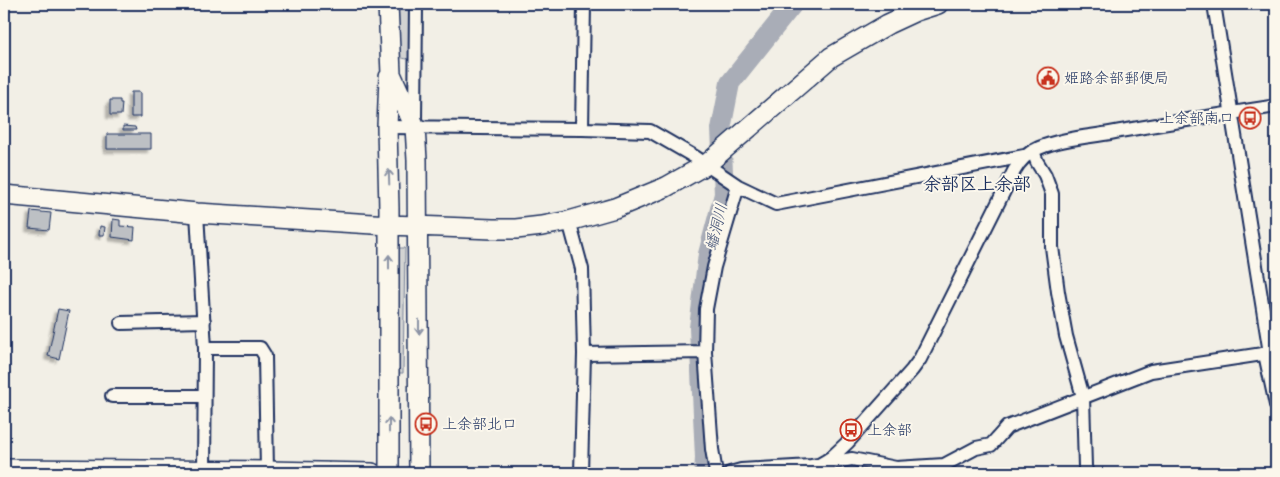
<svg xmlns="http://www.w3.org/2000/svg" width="1280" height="477" font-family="Sriracha,'Klee One',sans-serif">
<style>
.green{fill:#d2d3d2;stroke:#768198}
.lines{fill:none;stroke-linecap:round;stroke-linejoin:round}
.river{stroke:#a9adb7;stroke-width:20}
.building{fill:#bdc0c4;stroke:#1b2f5e;filter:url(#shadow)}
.street-casing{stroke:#1b2f5e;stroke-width:16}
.secondary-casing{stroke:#1b2f5e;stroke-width:22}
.street{stroke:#fbf7ec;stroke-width:12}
.secondary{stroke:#fbf7ec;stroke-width:19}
.oneway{stroke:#8b93a5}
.labels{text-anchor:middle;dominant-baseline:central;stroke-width:4;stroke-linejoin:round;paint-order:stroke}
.poi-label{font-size:15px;fill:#1b2f5e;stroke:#fbf7ec;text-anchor:start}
.water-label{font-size:16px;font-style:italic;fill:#465579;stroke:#fbf7ec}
.quarter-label{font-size:18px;font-weight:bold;fill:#1b2f5e;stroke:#fbf7ec}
</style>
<defs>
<filter id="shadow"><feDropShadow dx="-3.5" dy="3.5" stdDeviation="1" flood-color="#0004"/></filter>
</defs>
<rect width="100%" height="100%" fill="#f2efe6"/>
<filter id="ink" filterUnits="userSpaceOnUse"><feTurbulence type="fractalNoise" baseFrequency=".02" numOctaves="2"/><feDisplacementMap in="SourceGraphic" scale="10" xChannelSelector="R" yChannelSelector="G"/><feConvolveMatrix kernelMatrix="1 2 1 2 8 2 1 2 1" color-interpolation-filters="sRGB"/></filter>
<g filter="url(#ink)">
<path class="green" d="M 399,4 L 411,4 L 411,55 L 407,59 C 402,58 400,58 399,54 L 398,7 Z
M 389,248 L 405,248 L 403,373 L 387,373 Z"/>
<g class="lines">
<path class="river" d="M 704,473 L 705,458 L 699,328 L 708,254 L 724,194 L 721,129 L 730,83 L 793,4"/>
</g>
<path class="building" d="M 131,92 L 140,92 L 140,117 L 131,117 Z
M 110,100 L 120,100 L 120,103 L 122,103 L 121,115 L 110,115 Z
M 123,126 L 135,127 L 136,130 L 123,130 Z
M 107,134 L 151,134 L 151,149 L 107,149 Z
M 31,211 L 51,213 L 49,230 L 29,228 Z
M 113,219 L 120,220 L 120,226 L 135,227 L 134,240 L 112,237 Z
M 100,226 L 105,227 L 104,235 L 99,235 Z
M 58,309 L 69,311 L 59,359 L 48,356 Z"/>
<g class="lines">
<g class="street-casing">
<path id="street" d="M 1214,4 L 1270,353
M 415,121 L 416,4
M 387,127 L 582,129 L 650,131 L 695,157 L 738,186 L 776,204 L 1024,156
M 582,129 L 584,4
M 1033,151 L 1037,162 L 1045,175 L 1052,194 L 1052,247 L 1058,292 L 1066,336 L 1083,397 L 1085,467 L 1087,473
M 197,213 L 205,348 L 204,473
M 569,221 L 582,269 L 584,354 L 581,473
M 121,323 L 204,321
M 205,348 L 260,348 L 265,356 L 267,471
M 584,354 L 705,352
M 1265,354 L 1276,405
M 112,396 L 204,396
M 825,464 L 852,459 L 896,468 L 944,465 L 976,448 L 991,445 L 1007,427 L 1151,371 L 1276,352
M 716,473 L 712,449 L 705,352 L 706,309 L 714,267 L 738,186
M 730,473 L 741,470 L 811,466 L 819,465 L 826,461 L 832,457 L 848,442 L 912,370 L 920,359 L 1014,171 C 1020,160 1027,153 1039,148 C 1061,139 1086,137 1110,133 C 1165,123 1221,115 1276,106"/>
</g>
<g class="secondary-casing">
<path id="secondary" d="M 388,4 L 391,74 L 415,127 L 417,160 L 419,473
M 4,195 L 197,213 L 389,225 L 493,229 L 516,229 L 542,226 L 569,221 L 615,208 L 666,187 L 707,164 L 831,57 L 888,24 L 916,11 L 938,4
M 4,469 L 267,471 L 372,473
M 389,473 L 389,209 L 387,127 L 389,77"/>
</g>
<use href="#street" class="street"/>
<use href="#secondary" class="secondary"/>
</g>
<defs><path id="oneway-shaft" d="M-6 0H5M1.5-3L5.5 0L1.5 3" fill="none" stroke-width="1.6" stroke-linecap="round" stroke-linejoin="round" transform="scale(1.25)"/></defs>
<g class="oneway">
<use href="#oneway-shaft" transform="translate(389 177) rotate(-92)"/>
<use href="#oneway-shaft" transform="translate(389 262) rotate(-90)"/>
<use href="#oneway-shaft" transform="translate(419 327) rotate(90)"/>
<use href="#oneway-shaft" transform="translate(389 425) rotate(-90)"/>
</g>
</g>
<defs>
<g id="civic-ring" transform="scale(1.125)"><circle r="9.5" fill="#fbf7ec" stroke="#c8321e" stroke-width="1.5"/><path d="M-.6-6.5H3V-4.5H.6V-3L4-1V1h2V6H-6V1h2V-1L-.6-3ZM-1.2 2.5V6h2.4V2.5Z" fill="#c8321e"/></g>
<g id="bus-ring" transform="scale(1.125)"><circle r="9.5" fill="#fbf7ec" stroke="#c8321e" stroke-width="1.5"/><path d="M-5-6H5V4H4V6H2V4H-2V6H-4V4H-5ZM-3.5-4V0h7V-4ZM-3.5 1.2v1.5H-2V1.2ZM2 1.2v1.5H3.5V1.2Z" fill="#c8321e"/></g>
</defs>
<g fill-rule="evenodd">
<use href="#civic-ring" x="1048" y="78"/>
<use href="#bus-ring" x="1250" y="118"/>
<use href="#bus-ring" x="426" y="424"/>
<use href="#bus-ring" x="851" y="430"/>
</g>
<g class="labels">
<g class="poi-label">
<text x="1064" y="78">姫路余部郵便局</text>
<text x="1234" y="118" text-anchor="end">上余部南口</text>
<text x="442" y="424">上余部北口</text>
<text x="867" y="430">上余部</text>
</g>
<g class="water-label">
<text transform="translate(716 227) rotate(-76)">蟠洞川</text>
</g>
<g class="quarter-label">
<text x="977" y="184">余部区上余部</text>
</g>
</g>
<rect width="1280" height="477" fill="none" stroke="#fbf7ec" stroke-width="20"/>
<rect x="10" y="10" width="1260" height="457" fill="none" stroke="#1b2f5e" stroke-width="2" filter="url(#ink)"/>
</svg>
